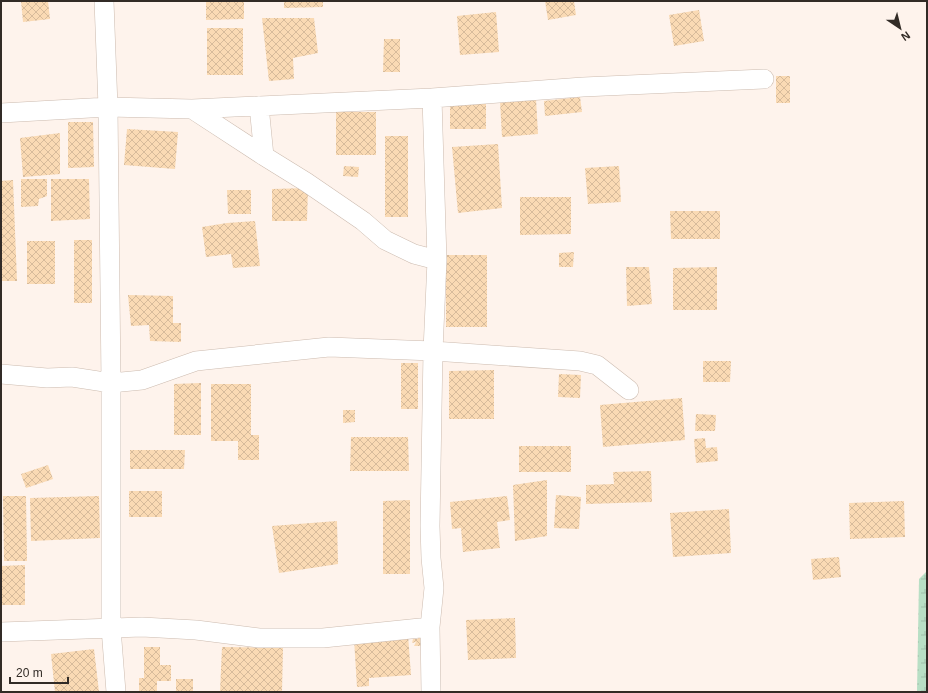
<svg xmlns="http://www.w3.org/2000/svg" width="928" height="693" font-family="Helvetica,sans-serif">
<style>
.wetland{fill:url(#wetland-marsh)}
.building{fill:url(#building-cross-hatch)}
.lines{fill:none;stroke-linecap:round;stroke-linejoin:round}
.minor-casing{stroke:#ccbbaf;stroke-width:20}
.minor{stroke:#fff;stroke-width:19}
</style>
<defs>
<pattern id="wetland-marsh" width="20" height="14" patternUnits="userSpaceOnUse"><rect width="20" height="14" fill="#b8dfc5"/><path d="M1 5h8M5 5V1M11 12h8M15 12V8" fill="none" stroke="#9fc0a9"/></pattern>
<pattern id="building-cross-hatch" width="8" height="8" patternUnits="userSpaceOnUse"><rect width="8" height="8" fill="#fadab4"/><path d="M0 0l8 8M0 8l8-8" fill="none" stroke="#d7bb9b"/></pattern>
</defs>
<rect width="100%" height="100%" fill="#fef3ec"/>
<path class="wetland" d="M 927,571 L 927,692 L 917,692 L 919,579 Z"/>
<path class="building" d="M 21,1 L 48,1 L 50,19 L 23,22 Z
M 206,1 L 244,1 L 244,19 L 206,20 Z
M 284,1 L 323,1 L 323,7 L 284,8 Z
M 545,1 L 574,1 L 576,15 L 548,20 Z
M 699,10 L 704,41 L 674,46 L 669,15 Z
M 496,12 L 499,52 L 460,55 L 457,16 Z
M 262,18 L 314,18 L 318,53 L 293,58 L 294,79 L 269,81 Z
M 207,28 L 243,28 L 243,75 L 207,75 Z
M 384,39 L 400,39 L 400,72 L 383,72 Z
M 776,76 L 790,76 L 790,103 L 776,103 Z
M 580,97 L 582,112 L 545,116 L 544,101 Z
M 536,99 L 538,134 L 502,137 L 500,101 Z
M 450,100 L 486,100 L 486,129 L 450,129 Z
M 336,112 L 376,112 L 376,155 L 336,155 Z
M 68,122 L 93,122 L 94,167 L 68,168 Z
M 127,129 L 178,132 L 175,169 L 124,165 Z
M 60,133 L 60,174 L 23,177 L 20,138 Z
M 385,136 L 408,136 L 408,217 L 385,217 Z
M 498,144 L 502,208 L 458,213 L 452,147 Z
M 344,166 L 359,167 L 358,177 L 343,176 Z
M 619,166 L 621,202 L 588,204 L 585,168 Z
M 21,179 L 47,179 L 47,196 L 39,199 L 38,206 L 21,207 Z
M 51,179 L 89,179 L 90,219 L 51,221 Z
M 13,180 L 17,281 L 1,281 L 1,181 Z
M 308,188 L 307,221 L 272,221 L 272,189 Z
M 227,190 L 251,190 L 251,214 L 228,214 Z
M 520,197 L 571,197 L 571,234 L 520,235 Z
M 670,211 L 720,211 L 720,239 L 671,239 Z
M 255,221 L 260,266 L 233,268 L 231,254 L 206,257 L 202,227 L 227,223 Z
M 74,240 L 92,240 L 92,303 L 74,303 Z
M 27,241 L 55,241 L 55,284 L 27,284 Z
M 574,252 L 573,267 L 559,267 L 559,253 Z
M 446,255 L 487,255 L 487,327 L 446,327 Z
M 626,267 L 649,267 L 652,304 L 627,306 Z
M 717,267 L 717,310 L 673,310 L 673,268 Z
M 128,295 L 173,296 L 173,323 L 181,323 L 181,342 L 150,341 L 149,325 L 131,326 Z
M 703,361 L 731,361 L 730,382 L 703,382 Z
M 401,363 L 418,363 L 418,409 L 401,409 Z
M 494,370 L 494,419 L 449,419 L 449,371 Z
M 559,374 L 581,375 L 580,398 L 558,397 Z
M 201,383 L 201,435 L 174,435 L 174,384 Z
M 211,384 L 251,384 L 251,435 L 259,435 L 259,460 L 238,460 L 238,441 L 211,441 Z
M 682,398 L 685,440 L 603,447 L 600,405 Z
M 343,410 L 355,410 L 355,422 L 343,423 Z
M 696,414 L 716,415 L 715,431 L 695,431 Z
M 351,437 L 408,437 L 409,471 L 350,471 Z
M 705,438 L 706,448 L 717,447 L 718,461 L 696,463 L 694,439 Z
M 519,446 L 571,446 L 571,472 L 519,472 Z
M 130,450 L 185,450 L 184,469 L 130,469 Z
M 48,465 L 53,479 L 26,488 L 21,474 Z
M 651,471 L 652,502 L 586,504 L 586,485 L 614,484 L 613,472 Z
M 547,480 L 547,536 L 515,541 L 513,485 Z
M 129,491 L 162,491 L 162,517 L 129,517 Z
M 556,495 L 581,497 L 579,529 L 554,528 Z
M 3,496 L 26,496 L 27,561 L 4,561 Z
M 99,496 L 100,538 L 31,541 L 30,498 Z
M 507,496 L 510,520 L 497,522 L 500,548 L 463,552 L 461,528 L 452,529 L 450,502 Z
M 410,500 L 410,574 L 383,574 L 383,501 Z
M 904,501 L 905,537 L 850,539 L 849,503 Z
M 729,509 L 731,553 L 673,557 L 670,513 Z
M 337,521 L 338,564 L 279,573 L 272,526 Z
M 839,557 L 841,577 L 813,580 L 811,559 Z
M 25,565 L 25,605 L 1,605 L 1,566 Z
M 515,618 L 516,658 L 468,660 L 466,620 Z
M 418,633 L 428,646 L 414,646 L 416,642 L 412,643 L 413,639 L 418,639 Z
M 408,635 L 411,675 L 369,678 L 369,686 L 357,687 L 354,639 Z
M 144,647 L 160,647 L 160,665 L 171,665 L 171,681 L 157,681 L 157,692 L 139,692 L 139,678 L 144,678 Z
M 222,647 L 283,648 L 282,692 L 220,692 Z
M 94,649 L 99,692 L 55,692 L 51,654 Z
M 176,679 L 193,679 L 193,692 L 176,691 Z"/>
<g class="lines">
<g class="minor-casing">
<path id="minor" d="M 104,1 L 108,107 L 111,383 L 111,628 L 116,692
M 432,98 L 583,87 L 764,79
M 259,106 L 264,156
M 192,109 L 264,156 L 306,182 L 363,221 L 385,240 L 414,254 L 437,260
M 1,113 L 108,107 L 192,109 L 432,98 L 437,260 L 433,351 L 430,526 L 431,558 L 434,588 L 430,627 L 431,692
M 1,374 L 47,378 L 72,377 L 111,383 L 142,380 L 196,361 L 329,347 L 433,351 L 580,361 L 597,365 L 629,390
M 1,632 L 142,627 L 196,630 L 259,638 L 323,638 L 430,627"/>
</g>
<use href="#minor" class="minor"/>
</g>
<rect width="928" height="693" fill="none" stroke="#322b26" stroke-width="4"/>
<g transform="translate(900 28) rotate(145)" stroke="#fef3ec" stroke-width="3" paint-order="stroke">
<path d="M0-3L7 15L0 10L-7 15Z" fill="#322b26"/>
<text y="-6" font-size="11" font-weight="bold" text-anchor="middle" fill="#322b26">N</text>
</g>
<path d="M10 677v6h58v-6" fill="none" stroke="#322b26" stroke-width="2"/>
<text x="16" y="677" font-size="12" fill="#322b26" stroke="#fef3ec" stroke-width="3" paint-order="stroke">20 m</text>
</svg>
